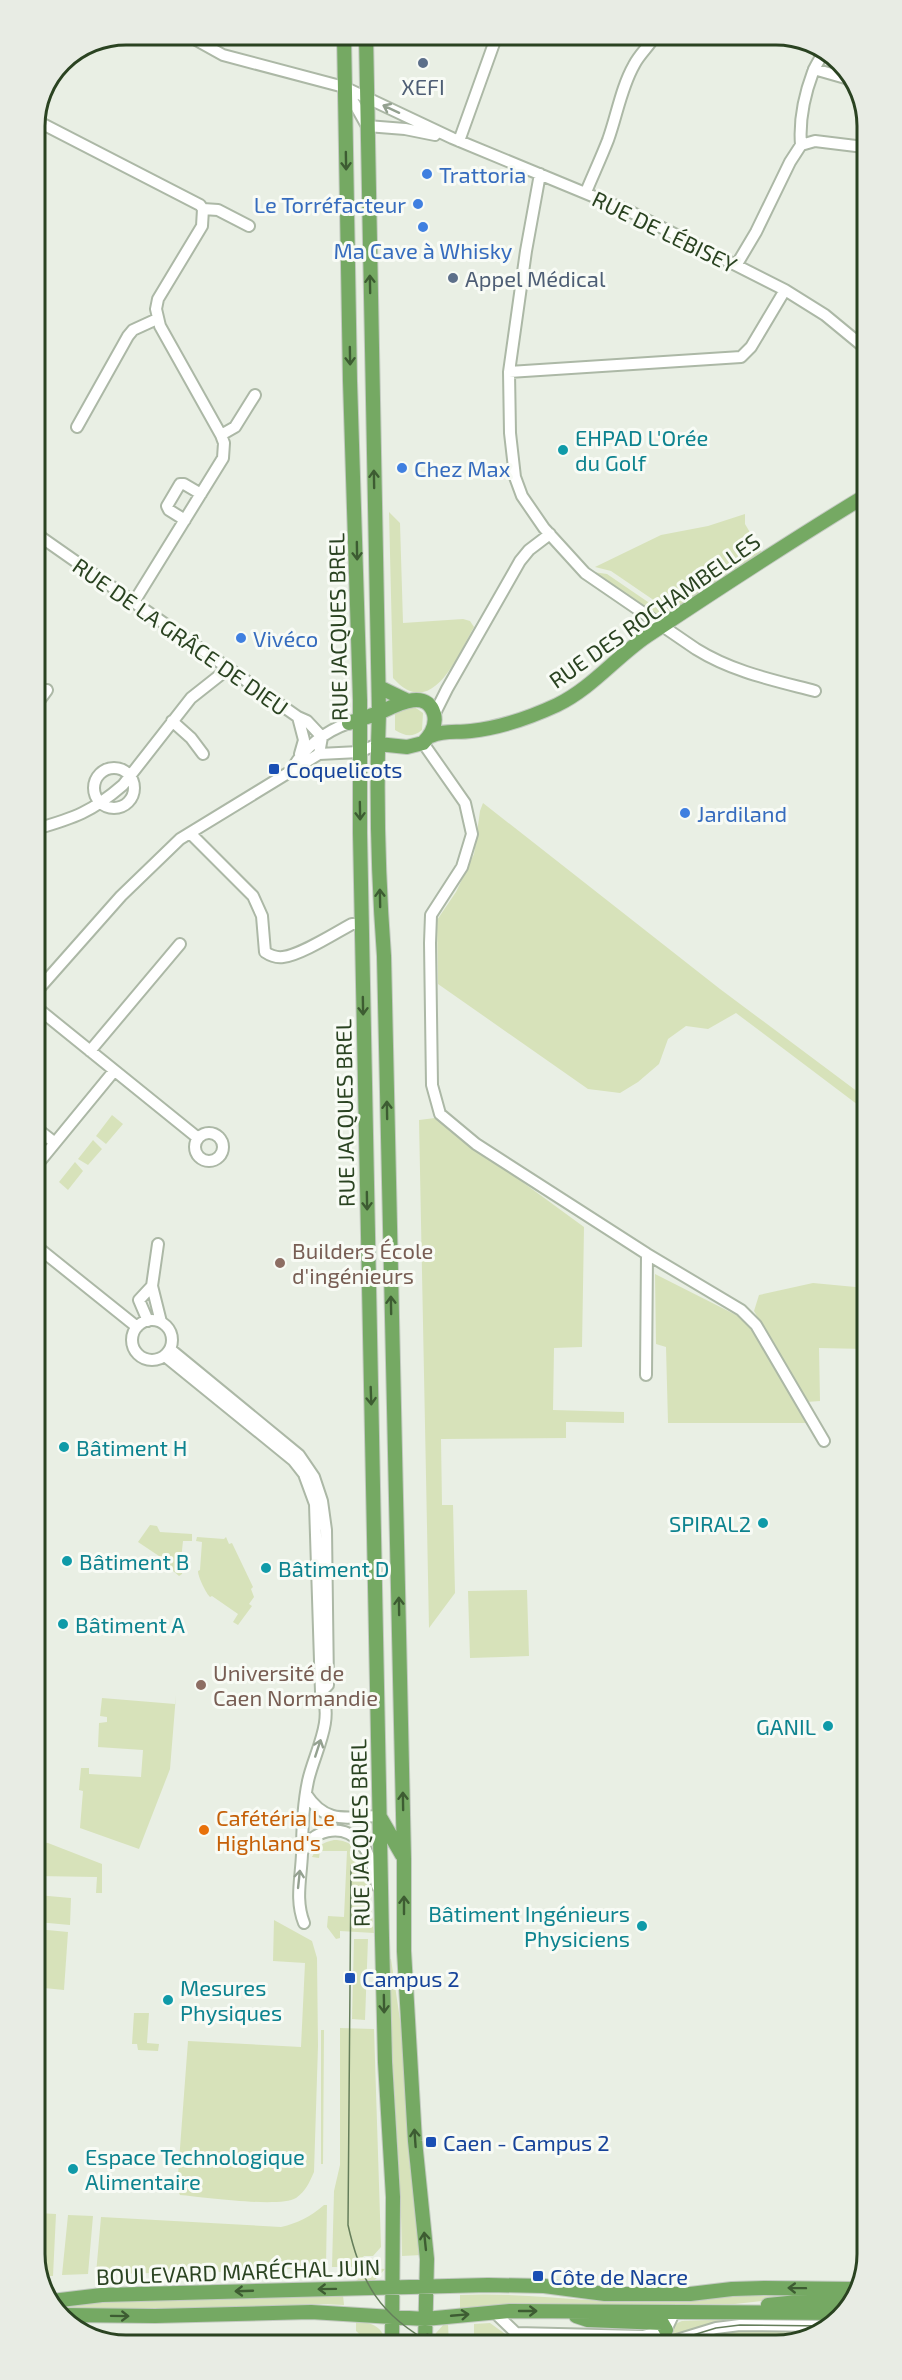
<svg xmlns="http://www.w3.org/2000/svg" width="902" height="2380" font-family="'Exo 2',sans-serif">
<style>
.green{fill:#d7e2ba}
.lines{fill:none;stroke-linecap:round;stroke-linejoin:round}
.minor-casing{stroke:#acb8a6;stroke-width:14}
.major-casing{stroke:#c3cac1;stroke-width:16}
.minor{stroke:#fff;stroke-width:10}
.major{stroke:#75a963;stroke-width:14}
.tram{stroke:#657e5b;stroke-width:1.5}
.oneway{stroke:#94a190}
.oneway2{stroke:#3d5c32}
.service-dot{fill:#5c6f8a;stroke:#f8fbf5;stroke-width:2}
.shop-dot{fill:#3f7fe0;stroke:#f8fbf5;stroke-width:2}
.culture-dot{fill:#0f9aa8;stroke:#f8fbf5;stroke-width:2}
.transit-dot{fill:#1a4fb4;stroke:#f8fbf5;stroke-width:2}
.education-dot{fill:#8d6e63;stroke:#f8fbf5;stroke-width:2}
.food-dot{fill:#e8710a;stroke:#f8fbf5;stroke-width:2}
.labels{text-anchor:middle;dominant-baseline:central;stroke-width:6;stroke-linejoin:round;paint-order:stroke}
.service-label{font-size:22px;fill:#4e5e75;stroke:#f8fbf5}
.shop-label{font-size:22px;fill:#366cbe;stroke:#f8fbf5;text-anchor:start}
.street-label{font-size:22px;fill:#2a4321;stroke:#f8fbf5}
.culture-label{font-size:22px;fill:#0d838f;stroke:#f8fbf5;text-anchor:start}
.transit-label{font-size:22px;fill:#164399;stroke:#f8fbf5;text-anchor:start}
.education-label{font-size:22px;fill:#785e54;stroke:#f8fbf5;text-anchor:start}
.food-label{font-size:22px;fill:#c56008;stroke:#f8fbf5;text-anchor:start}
.rim{fill:none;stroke:#2a4321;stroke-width:3}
</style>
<rect width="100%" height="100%" fill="#e9efe4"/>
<path class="green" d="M 389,512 L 400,523 L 403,623 L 463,619 L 470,621 L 474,627 C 458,655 432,722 393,678 Z
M 745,514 L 745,524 L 762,553 L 733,571 L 674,614 L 611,571 L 595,567 L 661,535 L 708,526 Z
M 593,572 L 607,574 L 667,615 L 665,618 L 659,617 Z
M 405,708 L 416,708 L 423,713 L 422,730 C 412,738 405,736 395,730 L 395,714 Z
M 483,803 L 720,989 L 866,1098 L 866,1111 L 736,1013 L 708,1029 L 686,1026 L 668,1039 L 659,1064 L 638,1082 L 620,1093 L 588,1089 L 438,984 L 437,920 L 456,892 L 474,854 L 480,811 Z
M 112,1115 L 123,1124 L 106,1144 L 96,1136 Z
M 435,1118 L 584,1227 L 582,1347 L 554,1348 L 553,1410 L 624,1412 L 624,1423 L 566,1422 L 566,1438 L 441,1439 L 442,1505 L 453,1505 L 455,1593 L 429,1628 L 419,1120 Z
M 93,1140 L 102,1149 L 88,1165 L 78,1159 Z
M 75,1162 L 83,1171 L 68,1190 L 59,1182 Z
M 655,1274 L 746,1320 L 807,1423 L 668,1423 L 666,1347 L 656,1344 Z
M 813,1283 L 866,1288 L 866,1349 L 819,1348 L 820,1401 L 807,1402 L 754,1311 L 759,1295 Z
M 150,1525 L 157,1526 L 160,1532 L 192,1534 L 192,1541 L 183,1541 L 180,1569 L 183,1569 L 182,1574 L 179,1576 L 166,1565 L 168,1562 L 138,1542 Z
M 197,1537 L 224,1539 L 226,1537 L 229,1544 L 232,1543 L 253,1587 L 251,1589 L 254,1597 L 249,1604 L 252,1606 L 238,1625 L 233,1622 L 238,1614 L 212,1596 L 210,1597 C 206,1593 198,1577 198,1571 L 200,1570 L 202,1542 L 196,1541 Z
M 527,1590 L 529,1656 L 470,1658 L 468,1591 Z
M 176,1695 L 170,1769 L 139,1849 L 80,1828 L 83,1791 L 79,1790 L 81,1768 L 89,1768 L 89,1774 L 141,1777 L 143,1750 L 98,1747 L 99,1723 L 107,1722 L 107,1717 L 100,1716 L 102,1698 L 175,1704 Z
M 334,1840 C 342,1840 350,1842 355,1849 C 365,1860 373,1917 374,1933 L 340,1931 L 340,1938 L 336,1939 L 327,1927 L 328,1916 L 344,1917 L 347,1851 L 320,1851 L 319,1858 L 312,1857 C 317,1847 323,1842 334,1840 Z
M 37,1842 L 48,1843 L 102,1864 L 102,1893 L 96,1893 L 97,1877 L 37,1876 Z
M 37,1895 L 71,1898 L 70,1925 L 37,1922 Z
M 274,1920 L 312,1941 L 317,1958 L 318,2046 L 314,2172 C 309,2183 306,2191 296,2198 C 279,2208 203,2197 180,2195 L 177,2188 L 188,2041 L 301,2047 L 305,1963 L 273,1961 Z
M 37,1929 L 68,1932 L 64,1990 L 44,1988 L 43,1999 L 37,1999 Z
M 354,1939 L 368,1939 L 365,2020 L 352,2019 Z
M 389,1959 L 391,1959 L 403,2040 L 409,2160 L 422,2255 L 402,2256 C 401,2157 390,2058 389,1959 Z
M 134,2013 L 149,2013 L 147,2043 L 159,2044 L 158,2051 L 138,2050 L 137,2044 L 132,2044 Z
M 340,2028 L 374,2029 L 381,2247 L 373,2256 L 364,2256 L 354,2267 L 332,2267 L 334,2191 L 340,2165 Z
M 321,2030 L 324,2030 L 323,2164 L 321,2164 Z
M 324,2205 L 327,2205 L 326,2267 L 306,2266 L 276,2271 L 96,2274 L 101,2217 L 281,2227 C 298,2223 310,2217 324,2205 Z
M 38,2213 L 56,2214 L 53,2276 L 38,2276 Z
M 68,2215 L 93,2216 L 88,2274 L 62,2275 Z
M 370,2268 L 385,2269 L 374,2281 L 356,2284 L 356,2281 Z
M 736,2293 L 853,2297 L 788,2298 L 735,2304 L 599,2305 L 460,2308 L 460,2295 C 503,2293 546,2297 589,2300 C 638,2303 688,2301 736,2293 Z
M 343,2295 L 344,2305 L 323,2304 L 186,2311 L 67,2310 L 67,2305 L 110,2300 Z
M 743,2319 L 833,2320 L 828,2323 L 732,2322 L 669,2339 L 673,2325 L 682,2321 Z
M 356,2322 C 373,2322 383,2327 386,2344 L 370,2344 L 356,2331 Z
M 490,2323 L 512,2339 L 474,2337 L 474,2324 Z
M 444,2324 L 448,2324 L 449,2344 L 433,2344 L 436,2333 Z
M 740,2329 L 819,2330 L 811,2335 L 735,2335 L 695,2343 L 676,2343 L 701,2335 Z"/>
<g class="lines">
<g class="minor-casing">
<path id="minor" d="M 187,35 L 223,55 L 344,87 L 452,138 L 631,212 L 785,290 L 825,315 L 865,348
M 814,69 L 849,79
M 345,87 L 367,126 L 405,129 L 435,135
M 35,120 L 200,205 L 203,209
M 459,141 L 497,35
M 801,145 C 799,120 804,96 813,72 C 816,64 821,58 824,51
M 540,174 L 526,251 L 509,372 L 510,433 L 515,477 L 522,496 L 544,528 L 585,573 L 696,649 C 733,672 773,680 815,691
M 586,192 C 593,175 601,158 608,140 C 617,115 621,88 634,65 C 640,53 650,46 655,35
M 203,209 L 218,210 L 249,226
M 737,264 L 756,232 L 790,162 L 801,145 L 815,141 L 864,147
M 509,372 L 741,357 L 751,347 L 785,290
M 77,427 L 128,336 L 133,330 L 157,319
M 221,435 L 235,427 L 255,395
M 185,520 L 169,510 L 167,506 L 180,484 L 184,484 L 201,494
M 35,533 L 298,717 L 307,721 L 322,737 L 319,754
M 134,602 L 223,458 L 224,443 L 221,435 L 160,326 L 156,309 L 158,299 L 202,226 L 203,209
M 36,705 L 47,690
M 434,715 L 447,689 L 520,561 L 529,550 L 550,534
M 298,717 L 304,740 L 300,754
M 172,721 L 191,738 L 203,754
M 423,743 L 465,803 L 472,834 L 462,867 L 431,915 L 430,943 L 432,1085 L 440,1114 L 476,1144 L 647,1254 L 741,1310 L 756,1325 L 824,1441
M94 788a20 20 0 1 1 40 0a20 20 0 1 1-40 0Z
M 292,769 C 304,748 325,731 349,723
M 36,829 C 74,818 92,812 123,785 L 191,698 L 229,668
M 190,833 L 253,896 L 262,916 L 265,952 C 271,956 276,958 283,957 C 301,955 335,933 352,924 L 362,924
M 36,992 L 121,896 L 180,839 L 319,754 L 359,752 L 378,744
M 36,1007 L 198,1138
M 90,1051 L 180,944
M 36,1128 L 55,1143
M195 1147a14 14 0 1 1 28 0a14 14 0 1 1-28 0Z
M 36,1166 L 114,1071
M 36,1214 L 38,1216
M 158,1244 L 152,1286 L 161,1322
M 36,1246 L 137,1327
M132 1340a20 20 0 1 1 40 0a20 20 0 1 1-40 0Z
M 148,1321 L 139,1300 L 152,1286
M 170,1349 L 299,1455 L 314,1477 L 322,1501 L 326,1530 L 328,1685 L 321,1692
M 165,1356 L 293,1460 L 304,1474 L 315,1504 L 321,1692 C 335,1720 314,1753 308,1781 C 303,1805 302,1830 302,1854 C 301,1879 295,1900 304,1923
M 646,1375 L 647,1254
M 306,1794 C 326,1825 347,1817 380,1816
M 302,1853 C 310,1830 342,1822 360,1842 C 371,1854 374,1871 377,1886
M 495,2313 L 516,2333 L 643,2336 L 666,2330 L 674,2313
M 667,2343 L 716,2328 L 740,2325 L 824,2326"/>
</g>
<g class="major-casing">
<path id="major" d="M 344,35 L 350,381 L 360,700 L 360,833 L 382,1938 L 385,2062 L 393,2197 L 392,2344
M 366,35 L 379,713 C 376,794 378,875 384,956 L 404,1859 L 404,1951 L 415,2141 L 427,2259 L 425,2344
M 379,687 L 406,700
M 349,723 C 360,719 371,716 381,712 C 396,705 426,688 434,714 C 437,726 431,735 423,743 L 407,747 L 378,744
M 431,736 C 444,730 457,733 471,731 C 499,728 531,717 557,705 C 592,688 616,657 647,636 C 719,588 791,541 865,496
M 380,1817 L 402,1855
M 52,2301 L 102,2295 L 488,2285 L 544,2286 L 605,2294 L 690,2294 L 732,2289 L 765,2288 L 855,2289
M 768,2305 L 828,2299 L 852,2299
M 61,2315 L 155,2316 L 311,2312 L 425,2319 L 510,2311 L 844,2313
M 576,2316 L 588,2320 L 662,2323 L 666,2330"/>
</g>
<use href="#minor" class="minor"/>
<use href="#major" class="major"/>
<path class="tram" d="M 351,1866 L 348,2225 C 361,2283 379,2315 433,2344
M 427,2334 L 448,2344
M 667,2343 L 716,2328 L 740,2325 L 824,2326"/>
</g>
<defs><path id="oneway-shaft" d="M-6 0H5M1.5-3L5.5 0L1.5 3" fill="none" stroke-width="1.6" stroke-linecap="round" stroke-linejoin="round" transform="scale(1.5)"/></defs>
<g class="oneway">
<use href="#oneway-shaft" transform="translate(391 109) rotate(-155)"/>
<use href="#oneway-shaft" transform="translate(318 1748) rotate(-72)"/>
<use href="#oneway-shaft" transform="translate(299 1879) rotate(-84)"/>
</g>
<g class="oneway2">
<use href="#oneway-shaft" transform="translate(346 161) rotate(89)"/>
<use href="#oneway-shaft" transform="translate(370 284) rotate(-91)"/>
<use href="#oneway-shaft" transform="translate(350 356) rotate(89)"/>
<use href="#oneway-shaft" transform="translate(374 479) rotate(-91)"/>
<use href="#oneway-shaft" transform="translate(357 551) rotate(89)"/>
<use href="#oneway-shaft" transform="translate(360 811) rotate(89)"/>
<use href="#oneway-shaft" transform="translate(380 898) rotate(-91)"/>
<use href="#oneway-shaft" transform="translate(363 1006) rotate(89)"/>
<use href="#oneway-shaft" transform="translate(387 1110) rotate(-91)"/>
<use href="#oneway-shaft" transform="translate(367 1201) rotate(89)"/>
<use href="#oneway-shaft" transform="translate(391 1305) rotate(-91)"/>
<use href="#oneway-shaft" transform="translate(371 1396) rotate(88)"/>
<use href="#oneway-shaft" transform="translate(399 1606) rotate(-91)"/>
<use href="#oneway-shaft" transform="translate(403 1801) rotate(-91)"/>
<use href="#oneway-shaft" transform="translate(404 1905) rotate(-90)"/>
<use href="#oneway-shaft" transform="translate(384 2004) rotate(89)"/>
<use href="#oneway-shaft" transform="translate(415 2138) rotate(-94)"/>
<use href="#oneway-shaft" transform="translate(425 2241) rotate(-96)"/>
<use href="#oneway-shaft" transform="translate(797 2288) rotate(-179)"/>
<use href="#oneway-shaft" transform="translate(327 2289) rotate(179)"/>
<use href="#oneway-shaft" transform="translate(244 2291) rotate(178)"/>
<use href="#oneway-shaft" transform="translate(528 2311)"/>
<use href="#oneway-shaft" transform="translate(460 2315) rotate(-5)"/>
<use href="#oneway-shaft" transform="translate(120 2316) rotate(1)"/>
</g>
<g class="service-dot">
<circle cx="423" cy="63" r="6"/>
<circle cx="453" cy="278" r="6"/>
</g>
<g class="shop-dot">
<circle cx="427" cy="174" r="6"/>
<circle cx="418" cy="204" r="6"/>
<circle cx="423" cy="227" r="6"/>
<circle cx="402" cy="468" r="6"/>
<circle cx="241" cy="638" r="6"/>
<circle cx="685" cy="813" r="6"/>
</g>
<g class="culture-dot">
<circle cx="563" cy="450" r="6"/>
<circle cx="64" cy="1447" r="6"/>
<circle cx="763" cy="1523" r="6"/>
<circle cx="67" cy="1561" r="6"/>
<circle cx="266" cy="1568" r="6"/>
<circle cx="63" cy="1624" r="6"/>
<circle cx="828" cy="1726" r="6"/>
<circle cx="642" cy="1926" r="6"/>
<circle cx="168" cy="2000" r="6"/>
<circle cx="73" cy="2169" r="6"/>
</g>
<g class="transit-dot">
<rect x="268" y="763" width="12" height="12" rx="3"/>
<rect x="344" y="1972" width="12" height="12" rx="3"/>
<rect x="425" y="2136" width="12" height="12" rx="3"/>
<rect x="532" y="2270" width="12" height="12" rx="3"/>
</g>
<g class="education-dot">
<circle cx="280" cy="1263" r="6"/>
<circle cx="201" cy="1685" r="6"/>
</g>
<circle class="food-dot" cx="204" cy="1830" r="6"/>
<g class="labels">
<g class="service-label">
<text x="423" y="86">XEFI</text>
<text x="465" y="278" text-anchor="start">Appel Médical</text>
</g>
<g class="shop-label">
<text x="439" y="174">Trattoria</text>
<text x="406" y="204" text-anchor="end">Le Torréfacteur</text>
<text x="423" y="250" text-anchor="middle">Ma Cave à Whisky</text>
<text x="414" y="468">Chez Max</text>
<text x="253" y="638">Vivéco</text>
<text x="697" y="813">Jardiland</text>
</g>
<g class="street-label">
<text transform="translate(665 231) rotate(26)">RUE DE LÉBISEY</text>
<text transform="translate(654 610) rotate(-35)">RUE DES ROCHAMBELLES</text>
<text transform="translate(337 627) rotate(-91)">RUE JACQUES BREL</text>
<text transform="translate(181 636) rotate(35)">RUE DE LA GRÂCE DE DIEU</text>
<text transform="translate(344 1113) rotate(-91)">RUE JACQUES BREL</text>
<text transform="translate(359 1833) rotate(-91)">RUE JACQUES BREL</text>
<text transform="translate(238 2271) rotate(-2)">BOULEVARD MARÉCHAL JUIN</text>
</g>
<g class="culture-label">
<text x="575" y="437">EHPAD L'Orée<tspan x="575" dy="25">du Golf</tspan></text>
<text x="76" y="1447">Bâtiment H</text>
<text x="751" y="1523" text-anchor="end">SPIRAL2</text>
<text x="79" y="1561">Bâtiment B</text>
<text x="278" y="1568">Bâtiment D</text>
<text x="75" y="1624">Bâtiment A</text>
<text x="816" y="1726" text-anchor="end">GANIL</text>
<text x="630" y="1913" text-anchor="end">Bâtiment Ingénieurs<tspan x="630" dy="25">Physiciens</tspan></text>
<text x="180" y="1987">Mesures<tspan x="180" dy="25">Physiques</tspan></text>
<text x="85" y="2156">Espace Technologique<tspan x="85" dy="25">Alimentaire</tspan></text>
</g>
<g class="transit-label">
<text x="286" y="769">Coquelicots</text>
<text x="362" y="1978">Campus 2</text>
<text x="443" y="2142">Caen - Campus 2</text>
<text x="550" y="2276">Côte de Nacre</text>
</g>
<g class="education-label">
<text x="292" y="1250">Builders École<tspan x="292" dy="25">d'ingénieurs</tspan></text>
<text x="213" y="1672">Université de<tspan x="213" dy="25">Caen Normandie</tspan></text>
</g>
<g class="food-label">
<text x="216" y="1817">Cafétéria Le<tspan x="216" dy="25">Highland's</tspan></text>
</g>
</g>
<path d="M0 0H902V2380H0ZM126 45H776A81 81 0 0 1 857 126V2254A81 81 0 0 1 776 2335H126A81 81 0 0 1 45 2254V126A81 81 0 0 1 126 45Z" fill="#e8ece4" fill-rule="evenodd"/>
<path class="rim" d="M126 45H776A81 81 0 0 1 857 126V2254A81 81 0 0 1 776 2335H126A81 81 0 0 1 45 2254V126A81 81 0 0 1 126 45Z"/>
</svg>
